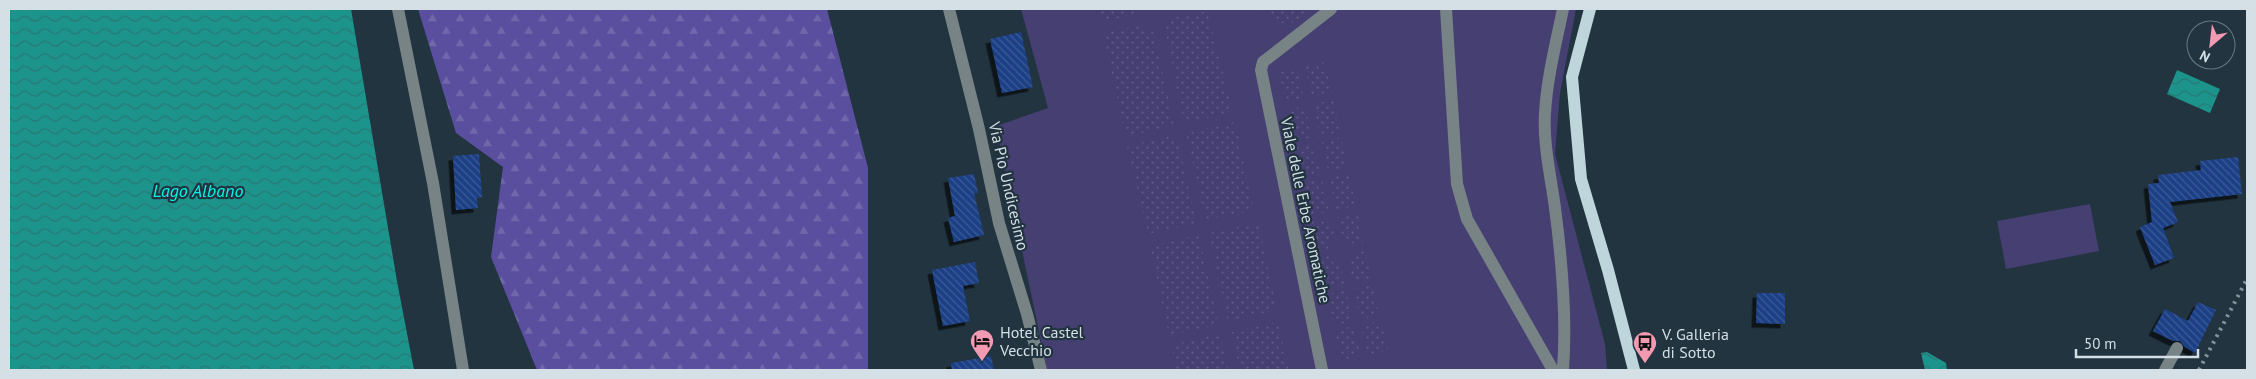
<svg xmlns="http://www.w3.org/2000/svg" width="2256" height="379" font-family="'PT Sans',sans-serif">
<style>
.green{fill:#453f72}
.forest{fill:url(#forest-firs)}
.garden{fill:url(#garden-dots)}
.water{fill:url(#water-waves)}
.building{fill:url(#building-back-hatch);filter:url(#shadow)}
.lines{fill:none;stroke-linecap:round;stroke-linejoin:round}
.minor{stroke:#788386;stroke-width:12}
.major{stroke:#bed6db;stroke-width:12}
.rail{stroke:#84929b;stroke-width:4;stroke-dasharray:2.5 5;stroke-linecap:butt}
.labels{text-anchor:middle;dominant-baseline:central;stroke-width:4.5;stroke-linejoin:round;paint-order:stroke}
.street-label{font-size:16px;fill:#d4dfe6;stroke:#22343f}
.poi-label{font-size:16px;fill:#d4dfe6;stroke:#22343f;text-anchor:start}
.water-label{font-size:18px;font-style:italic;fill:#00f9eb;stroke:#22343f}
</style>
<defs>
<pattern id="forest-firs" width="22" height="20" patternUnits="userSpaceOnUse" patternTransform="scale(1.25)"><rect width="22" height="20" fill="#5a4f9f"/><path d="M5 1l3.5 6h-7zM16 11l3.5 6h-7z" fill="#7168ac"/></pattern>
<pattern id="garden-dots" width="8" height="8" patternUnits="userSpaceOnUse" patternTransform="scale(1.25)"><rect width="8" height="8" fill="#453f72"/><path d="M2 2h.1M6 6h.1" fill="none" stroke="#5f5a86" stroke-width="1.8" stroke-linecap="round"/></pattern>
<pattern id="water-waves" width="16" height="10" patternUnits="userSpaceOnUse" patternTransform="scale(1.25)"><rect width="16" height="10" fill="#1c948c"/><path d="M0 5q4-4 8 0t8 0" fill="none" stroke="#297873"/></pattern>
<pattern id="building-back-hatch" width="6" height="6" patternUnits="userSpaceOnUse" patternTransform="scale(1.25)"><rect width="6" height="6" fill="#1d3f85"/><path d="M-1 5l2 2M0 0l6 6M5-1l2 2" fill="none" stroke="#3d5a96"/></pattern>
<filter id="shadow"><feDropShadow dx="-4.5" dy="4.5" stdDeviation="0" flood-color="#0009"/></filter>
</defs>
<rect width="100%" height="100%" fill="#22343f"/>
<path class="green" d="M 1021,9 L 1576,9 L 1560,93 L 1555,154 L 1605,344 L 1607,370 L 1047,370 L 996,126 L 1048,108 Z
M 2090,204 L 2099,251 L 2006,269 L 1997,221 Z"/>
<path class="forest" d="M 418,9 L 827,9 L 868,168 L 868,370 L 537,370 L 491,257 L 503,167 L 456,133 Z"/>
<path class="garden" d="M 1100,9 L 1142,9 L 1138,13 L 1103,22 Z
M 1261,9 L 1311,9 C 1297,29 1274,27 1261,9 Z
M 1207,11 L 1233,112 L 1184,123 L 1165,29 L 1173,18 Z
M 1141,25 L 1154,33 L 1174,125 L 1126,137 L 1103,33 Z
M 1325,62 L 1332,93 L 1312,98 L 1305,66 Z
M 1297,68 L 1304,99 L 1286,103 L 1279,72 Z
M 1333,100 L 1340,132 L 1320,136 L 1313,104 Z
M 1305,106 L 1312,137 L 1294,141 L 1287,110 Z
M 1235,122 L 1254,210 L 1206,220 L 1186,133 Z
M 1176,135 L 1197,223 L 1148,234 L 1127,146 Z
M 1341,137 L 1348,167 L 1328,171 L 1322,142 Z
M 1314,143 L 1320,173 L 1302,177 L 1295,148 Z
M 1349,173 L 1356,206 L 1336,210 L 1329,177 Z
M 1322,179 L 1329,211 L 1310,216 L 1303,183 Z
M 1357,213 L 1364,242 L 1353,244 L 1350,239 L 1342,237 L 1338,216 Z
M 1330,218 L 1335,238 L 1330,241 L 1328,250 L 1319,252 L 1311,222 Z
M 1258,223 L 1277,310 L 1228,321 L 1209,233 Z
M 1199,235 L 1219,325 L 1169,335 L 1150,246 Z
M 1365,249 L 1372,278 L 1352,282 L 1347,262 L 1352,259 L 1354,251 Z
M 1329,256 L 1332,262 L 1340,264 L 1345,284 L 1326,288 L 1319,258 Z
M 1373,285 L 1379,315 L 1360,319 L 1354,289 Z
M 1346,290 L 1353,321 L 1334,325 L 1327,294 Z
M 1381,321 L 1388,351 L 1368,355 L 1361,325 Z
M 1278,322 L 1289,370 L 1240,370 L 1231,332 Z
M 1354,326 L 1361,356 L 1342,360 L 1335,330 Z
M 1220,334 L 1228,370 L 1177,370 L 1171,345 Z"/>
<path class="water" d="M 9,9 L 351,9 L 397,281 L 414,370 L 9,370 Z
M 2177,70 L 2220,89 L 2210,113 L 2167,94 Z
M 1927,352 L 1946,363 L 1947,370 L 1925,370 L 1921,353 Z"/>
<path class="building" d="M 1021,32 L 1033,87 L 1002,93 L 990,39 Z
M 479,154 L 482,197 L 477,198 L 478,208 L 456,210 L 453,156 Z
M 2238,157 L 2242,194 L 2170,202 L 2178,222 L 2163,228 L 2174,258 L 2155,265 L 2140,227 L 2152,222 L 2148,184 L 2159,183 L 2158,175 L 2201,170 L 2200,161 Z
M 974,174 L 978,193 L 974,193 L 984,235 L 954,242 L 948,218 L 955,216 L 948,178 Z
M 975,262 L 979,283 L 963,286 L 970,321 L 943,326 L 932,270 Z
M 1757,293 L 1785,293 L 1785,324 L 1756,323 Z
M 2198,302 L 2216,310 L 2195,353 L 2185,347 L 2180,341 L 2173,341 L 2153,331 L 2165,309 L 2188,321 Z
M 991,356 L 994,370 L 952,370 L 951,363 Z"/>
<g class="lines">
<path class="minor" d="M 398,9 L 433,183 L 463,370
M 949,9 L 979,129 L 999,223 L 1027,314 L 1041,370
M 1446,9 L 1457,184 L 1467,219 L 1553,370
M 1322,370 L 1261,70 L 1263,62 L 1331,9
M 1563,370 C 1567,316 1562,261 1555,208 C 1551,177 1543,145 1545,113 C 1547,78 1556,43 1563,9
M 2165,370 L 2177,348"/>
<path class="major" d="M 1590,9 L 1572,77 L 1581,179 L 1608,270 L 1634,370"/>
<path class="rail" d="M 2199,370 L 2247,279"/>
</g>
<defs>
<g id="hotel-pin" transform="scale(1.25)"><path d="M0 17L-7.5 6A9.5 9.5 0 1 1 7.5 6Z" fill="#f19ab2" stroke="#22343f"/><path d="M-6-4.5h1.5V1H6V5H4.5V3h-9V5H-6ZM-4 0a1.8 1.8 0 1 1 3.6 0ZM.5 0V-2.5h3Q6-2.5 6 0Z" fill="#111"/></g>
<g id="bus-pin" transform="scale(1.25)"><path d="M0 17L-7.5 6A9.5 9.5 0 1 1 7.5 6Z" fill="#f19ab2" stroke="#22343f"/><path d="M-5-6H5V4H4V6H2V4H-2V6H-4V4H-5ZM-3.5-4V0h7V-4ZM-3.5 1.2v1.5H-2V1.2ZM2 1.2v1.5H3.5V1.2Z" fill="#111"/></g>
</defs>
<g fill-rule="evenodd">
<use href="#hotel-pin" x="982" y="341"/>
<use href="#bus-pin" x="1645" y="343"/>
</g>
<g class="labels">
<g class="street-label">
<text transform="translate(1009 186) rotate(77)">Via Pio Undicesimo</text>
<text transform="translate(1306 210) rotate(78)">Viale delle Erbe Aromatiche</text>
</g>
<g class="poi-label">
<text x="1000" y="332">Hotel Castel<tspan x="1000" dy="18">Vecchio</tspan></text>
<text x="1662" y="334">V. Galleria<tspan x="1662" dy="18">di Sotto</tspan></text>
</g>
<g class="water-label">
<text x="198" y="190">Lago Albano</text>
</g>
</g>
<rect width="2256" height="379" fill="none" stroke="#d4dfe6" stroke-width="20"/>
<g transform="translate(2211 45) rotate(208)"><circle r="24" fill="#22343f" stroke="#697882"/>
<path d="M0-4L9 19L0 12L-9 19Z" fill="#f19ab2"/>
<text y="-8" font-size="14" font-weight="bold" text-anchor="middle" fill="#d4dfe6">N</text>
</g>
<path d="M2076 349v8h122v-8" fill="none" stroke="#d4dfe6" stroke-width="2.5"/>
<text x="2084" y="349" font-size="15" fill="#d4dfe6" stroke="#22343f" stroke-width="4" paint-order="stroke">50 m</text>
</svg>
